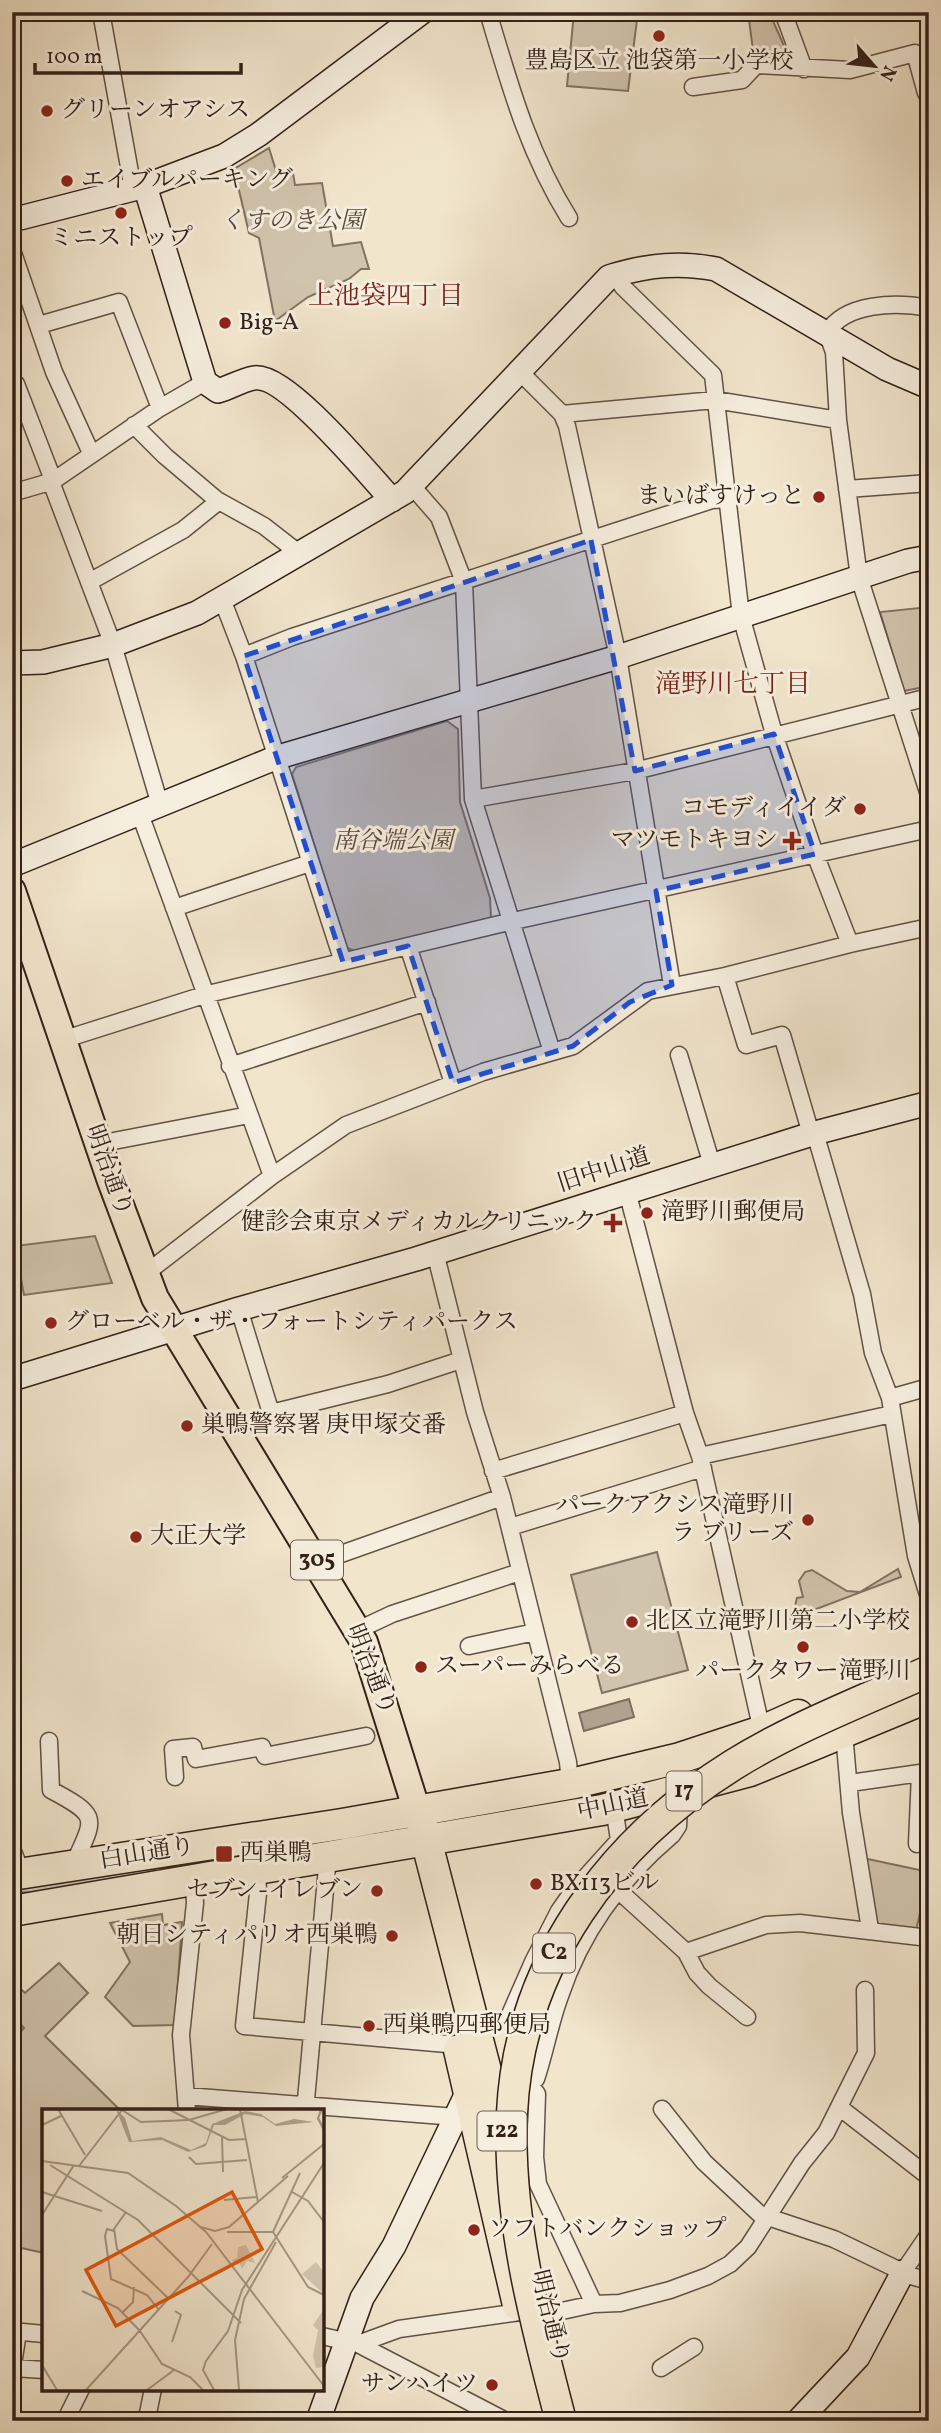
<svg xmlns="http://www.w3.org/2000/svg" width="941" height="2433" font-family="Vollkorn,'Noto Serif JP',serif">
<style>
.green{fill:#d1c4ad;stroke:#827262;stroke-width:2}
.water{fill:#b0a28f;stroke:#7e6e5f;stroke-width:2}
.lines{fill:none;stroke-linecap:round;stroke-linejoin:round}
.street-casing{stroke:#625245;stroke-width:19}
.secondary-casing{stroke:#332118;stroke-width:26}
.primary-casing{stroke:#332118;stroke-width:30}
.highway-casing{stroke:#332118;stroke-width:33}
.street{stroke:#f6eede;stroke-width:16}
.secondary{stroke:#f6eede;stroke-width:23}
.primary{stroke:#f1e5cc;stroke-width:26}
.highway{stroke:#f1e5cc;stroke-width:30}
.highway-bridge-casing{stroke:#332118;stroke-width:33;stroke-linecap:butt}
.highway-bridge{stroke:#f1e5cc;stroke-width:30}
.marked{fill:#1d4ed8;fill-opacity:0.2;stroke:#1d4ed8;stroke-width:5;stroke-dasharray:14 9;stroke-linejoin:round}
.poi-dot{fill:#8f2418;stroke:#f6eede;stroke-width:2.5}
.labels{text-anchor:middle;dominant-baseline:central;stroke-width:6;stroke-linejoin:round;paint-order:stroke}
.shield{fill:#f6eede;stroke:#6e5e53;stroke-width:2}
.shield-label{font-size:23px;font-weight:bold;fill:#332118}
.poi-label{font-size:24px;fill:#332118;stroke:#f6eede;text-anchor:start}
.park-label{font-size:24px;font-style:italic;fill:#5a4a3d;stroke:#f6eede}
.street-label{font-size:24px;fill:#332118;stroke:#f6eede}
.neighbourhood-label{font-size:26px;fill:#7a1f14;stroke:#f6eede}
.inset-road{fill:none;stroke:#a59784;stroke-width:2}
.view{fill:#df560d;fill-opacity:0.15;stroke:#df560d;stroke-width:3.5}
.inset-edge{fill:none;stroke:#332118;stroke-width:3.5}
</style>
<rect width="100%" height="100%" fill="#f1e5cc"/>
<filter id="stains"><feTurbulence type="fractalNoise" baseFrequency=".00286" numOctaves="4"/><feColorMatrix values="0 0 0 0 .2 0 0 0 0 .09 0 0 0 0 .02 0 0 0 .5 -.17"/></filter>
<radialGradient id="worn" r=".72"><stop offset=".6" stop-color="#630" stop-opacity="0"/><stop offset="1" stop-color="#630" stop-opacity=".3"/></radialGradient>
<path class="green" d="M 574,12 L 638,12 L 628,91 L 567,86 Z
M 748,12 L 769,12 L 789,57 L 786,61 L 754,58 Z
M 269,148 L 277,174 L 293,173 L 295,185 L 322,183 L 333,246 L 361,242 L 369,269 L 361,269 L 349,279 L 308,297 L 275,321 L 259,238 L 249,233 L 234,169 Z
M 929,607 L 929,686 L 904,691 L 880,612 Z
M 447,721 L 458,729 L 460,802 L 490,898 L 491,918 L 358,952 L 347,948 L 292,774 L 296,767 Z
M 95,1236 L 112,1283 L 24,1295 L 15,1246 Z
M 657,1552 L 688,1670 L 602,1693 L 571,1575 Z
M 898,1569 L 901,1577 L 782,1622 L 780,1617 L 794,1610 L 797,1598 L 803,1597 L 799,1581 L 805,1572 L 812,1570 L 847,1591 L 860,1592 Z
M 863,1858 L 929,1872 L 916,1931 L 877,1927 Z
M 155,1869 L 155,1873 L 44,1893 L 12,1892 L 12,1886 L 81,1875 Z
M 162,1914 L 163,1925 L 182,1922 L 175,2025 L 133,2026 L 105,1997 L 130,1962 L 110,1923 Z
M 59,1963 L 88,1993 L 45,2036 L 121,2111 L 44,2111 L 44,2253 L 12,2246 L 12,2041 L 24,2028 L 12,2015 L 12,1981 L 25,1993 Z"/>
<path class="water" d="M 629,1699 L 634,1717 L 584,1731 L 579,1713 Z"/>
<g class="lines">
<g class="street-casing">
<path id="street" d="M 101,12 L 133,189
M 488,12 C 510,86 528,152 569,218
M 783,12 L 804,69
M 693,87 L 742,80 L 756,65 L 850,70 L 915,53 L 926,93 L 929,92
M 12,250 L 54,372 L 91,453
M 615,275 L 623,287 L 713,375 L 741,616 L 774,734 L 815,854 L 850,944
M 929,308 C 897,302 845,302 827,333 L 834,352 L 838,420 L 859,577 L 929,795
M 39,325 L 119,302 L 160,408
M 521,373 L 562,414 L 567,426 L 618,657 L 672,985
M 12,385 L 16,384 L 50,472 L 53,487 L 113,645 L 160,805
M 562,414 L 715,400 L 838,420
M 134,425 L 165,456 L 217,500 L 264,526 L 300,554
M 412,486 L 439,517 L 464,582 L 473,799 L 552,1052
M 847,489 L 929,483
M 12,493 L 53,481 L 160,408 L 205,382
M 89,582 L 183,530 L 219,501
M 222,599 L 244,656 L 343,962
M 244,656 L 292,637 L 712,500 L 727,499
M 473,799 L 635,771 L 929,697
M 140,814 L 272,1176
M 174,908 L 310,863
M 408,946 L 453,1083
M 725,976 L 746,1045 L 782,1035 L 811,1134
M 62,1040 L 204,995 L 500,924 L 929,829
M 679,1055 L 712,1165
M 230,1066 L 427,1002
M 815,1133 L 862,1294 L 873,1353 L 890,1398 L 916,1556 L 929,1598
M 98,1144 L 249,1115
M 627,1191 L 685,1413 L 700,1456 L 762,1731
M 435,1252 L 475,1412 L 502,1497 L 568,1762 L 570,1784
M 145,1274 L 272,1176 L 346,1125 L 483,1072 L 573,1046 L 648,991 L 725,976 L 850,944 L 929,927
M 239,1309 L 271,1413 L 388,1384 L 461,1360
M 890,1398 L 929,1387
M 700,1456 L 892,1414
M 493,1471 L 685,1413
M 510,1527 L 703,1468
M 310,1565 L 502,1497
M 358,1630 L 392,1614 L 520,1572
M 469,1646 L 535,1632
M 844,1733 L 851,1813 L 870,1929
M 49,1741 L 51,1790 C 102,1817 94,1818 73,1866
M 175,1777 L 173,1749 L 193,1747 L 196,1759 L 262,1747 L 265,1756 L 366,1736
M 850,1783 L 920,1773 L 917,1844
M 12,1849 L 22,1874
M 257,1869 L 258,1893 L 244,2026 L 458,2045
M 618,1890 L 686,1952 L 697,1973 L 709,1986 L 747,2017
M 686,1952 L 766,1925 L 800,1923 L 929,1938
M 475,2030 L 508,2019 L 533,1962 L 559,1911 L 573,1891 L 619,1840 L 614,1807
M 529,2084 L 537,2094 L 535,2157 L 538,2184 L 594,2304
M 511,2091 L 536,2079 C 545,2052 550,2023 560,1996 C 581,1933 621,1878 672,1835 L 678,1826 L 679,1805
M 186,2096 L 456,2117
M 839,2107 L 929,2177
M 662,2109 L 704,2162 L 766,2220
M 187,2111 L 181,2035 L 195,1903 L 194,1881
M 305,2111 L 328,1856
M 768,2217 L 834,2239 L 911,2276 L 929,2281
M 903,2272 L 929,2234
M 548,2314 L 594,2304 L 620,2303 L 670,2290 L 708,2276 L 730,2264 L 748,2247 L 802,2163 L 826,2133 L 866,2053 L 865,1990
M 12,2331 L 44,2334
M 322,2336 L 358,2344 L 399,2329 L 520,2312
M 358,2344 L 506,2421
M 14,2368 L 44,2370
M 661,2368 L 694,2347
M 12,2371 L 18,2332
M 147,2418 L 153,2389
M 65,2421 L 81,2389"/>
</g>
<g class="secondary-casing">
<path id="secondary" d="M 145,186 L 205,382 L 218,391 C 229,388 242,380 254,378 C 286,373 369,475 392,500
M 12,220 L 145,186 L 224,156 L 258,135 L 422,12
M 12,663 L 43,662 L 113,645 L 197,613 L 405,492 L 609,277 L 615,275 C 650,265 680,262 716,269 L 887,369 L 929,387
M 12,865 L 275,758 L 618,657 L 908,561 L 929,557
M 12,1379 L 239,1309 L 416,1259 L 815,1133 L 929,1103
M 318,2421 L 362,2298 L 394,2246 L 469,2089
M 798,2421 L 858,2357 L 903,2272"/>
</g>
<g class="primary-casing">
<path id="primary" d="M 12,891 L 111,1181 L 155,1298 L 364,1642 L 417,1811"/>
</g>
<g class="highway-casing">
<path id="highway" d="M 422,1824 L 507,2152
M 12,1875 L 342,1824 L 575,1783 L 680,1758 L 762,1731 L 798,1715
M 12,1911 L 602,1810 L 750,1771 L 929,1697
M 459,2050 L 518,2305"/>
</g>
<use href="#street" class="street"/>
<use href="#secondary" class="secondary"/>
<use href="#primary" class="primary"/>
<use href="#highway" class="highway"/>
<g class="highway-bridge-casing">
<path id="highway-bridge" d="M 561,2421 C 535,2322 507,2216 512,2113 C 519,1964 610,1842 733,1765 C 794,1727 863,1701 929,1671"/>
</g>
<use href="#highway-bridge" class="highway-bridge"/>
</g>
<path class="marked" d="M 591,540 L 635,771 L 774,734 L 815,854 L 656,891 L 672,985 L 630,1002 L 573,1046 L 453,1083 L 408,946 L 343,962 L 244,656 Z"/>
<g class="poi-dot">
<circle cx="659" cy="36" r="7"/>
<circle cx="47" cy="111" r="7"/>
<circle cx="67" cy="181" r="7"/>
<circle cx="121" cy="213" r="7"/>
<circle cx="225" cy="323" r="7"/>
<circle cx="819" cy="497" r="7"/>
<circle cx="860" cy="809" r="7"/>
<path d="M788.5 830.5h7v7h7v7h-7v7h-7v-7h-7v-7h7z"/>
<circle cx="647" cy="1213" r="7"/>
<path d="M609.5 1212.5h7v7h7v7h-7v7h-7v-7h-7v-7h7z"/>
<circle cx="51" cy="1323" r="7"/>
<circle cx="187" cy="1426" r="7"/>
<circle cx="808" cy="1520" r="7"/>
<circle cx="136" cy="1537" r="7"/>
<circle cx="632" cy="1622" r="7"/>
<circle cx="803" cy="1647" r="7"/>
<circle cx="421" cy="1667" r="7"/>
<rect x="215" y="1845" width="18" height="18" rx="3.5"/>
<circle cx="536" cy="1884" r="7"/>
<circle cx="377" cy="1891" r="7"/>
<circle cx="392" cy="1936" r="7"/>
<circle cx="369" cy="2026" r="7"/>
<circle cx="474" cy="2230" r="7"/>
<circle cx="492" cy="2385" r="7"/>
</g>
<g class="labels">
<g class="shield">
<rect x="291" y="1540.5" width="52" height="39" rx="5"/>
<rect x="666.5" y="1771.5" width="35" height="39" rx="5"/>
<rect x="533" y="1933.5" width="42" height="39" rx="5"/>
<rect x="477.5" y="2111.5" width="49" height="39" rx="5"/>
</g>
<g class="shield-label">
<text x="317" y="1560">305</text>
<text x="684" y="1791">17</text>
<text x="554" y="1953">C2</text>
<text x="502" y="2131">122</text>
</g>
<g class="poi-label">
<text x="659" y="62" text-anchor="middle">豊島区立 池袋第一小学校</text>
<text x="61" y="111">グリーンオアシス</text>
<text x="81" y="181">エイブルパーキング</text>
<text x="121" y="239" text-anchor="middle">ミニストップ</text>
<text x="239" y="323">Big-A</text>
<text x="805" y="497" text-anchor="end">まいばすけっと</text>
<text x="846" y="809" text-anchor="end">コモディイイダ</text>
<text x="778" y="841" text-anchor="end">マツモトキヨシ</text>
<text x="661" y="1213">滝野川郵便局</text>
<text x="597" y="1223" text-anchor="end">健診会東京メディカルクリニック</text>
<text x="65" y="1323">グローベル・ザ・フォートシティパークス</text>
<text x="201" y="1426">巣鴨警察署 庚甲塚交番</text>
<text x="794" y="1506" text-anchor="end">パークアクシス滝野川<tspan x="794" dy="28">ラ ブリーズ</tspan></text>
<text x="150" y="1537">大正大学</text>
<text x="646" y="1622">北区立滝野川第二小学校</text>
<text x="435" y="1667">スーパーみらべる</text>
<text x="803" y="1672" text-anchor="middle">パークタワー滝野川</text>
<text x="240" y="1854">西巣鴨</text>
<text x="550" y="1884">BX113ビル</text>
<text x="363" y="1891" text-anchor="end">セブン-イレブン</text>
<text x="378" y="1936" text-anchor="end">朝日シティパリオ西巣鴨</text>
<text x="383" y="2026">西巣鴨四郵便局</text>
<text x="488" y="2230">ソフトバンクショップ</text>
<text x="478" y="2385" text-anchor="end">サンハイツ</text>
</g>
<g class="park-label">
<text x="292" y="222">くすのき公園</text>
<text x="393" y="842">南谷端公園</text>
</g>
<g class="street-label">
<text transform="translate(108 1171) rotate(70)">明治通り</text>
<text transform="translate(604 1171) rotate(-18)">旧中山道</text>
<text transform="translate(370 1670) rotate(68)">明治通り</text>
<text transform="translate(613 1806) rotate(-12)">中山道</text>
<text transform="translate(147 1854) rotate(-9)">白山通り</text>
<text transform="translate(549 2317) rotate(76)">明治通り</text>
</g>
<g class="neighbourhood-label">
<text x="386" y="297">上池袋四丁目</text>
<text x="733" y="685">滝野川七丁目</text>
</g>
</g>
<g transform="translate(42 2109)">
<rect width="282" height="282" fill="#f1e5cc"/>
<path d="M 204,136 L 213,154 L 205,152 L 200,160 L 197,152 L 193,156 L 190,151 L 195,149 L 196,138 ZM 274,153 L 282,163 L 282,185 L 260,165 ZM 282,200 L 282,258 L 274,259 L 271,247 L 276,221 L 271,216 Z" fill="#d1c4ad"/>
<path d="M 74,0 L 83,9 L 90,32 L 119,28 L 149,41 L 164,34 L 170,15 L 203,2 L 219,5 L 233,15 L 252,10 L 272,13 L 234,17 L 221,8 L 203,5 L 183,16 L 172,16 L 164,37 L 146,43 L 120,31 L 87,33 Z" fill="#b0a28f"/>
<path class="inset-road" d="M 16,0 L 43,46M 126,0 L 187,31 L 204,30M 198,0 L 216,93M 279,0 L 276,10 L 282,21M 280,0 L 276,9 L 282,20M 0,16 L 19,7M 180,28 L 181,63M 147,48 L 154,55 L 205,51M 0,52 L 86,64 L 134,97 L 164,123 L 282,277M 8,56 L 96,111 L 199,214M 37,57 L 80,1 L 99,13 L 147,11 L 185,0M 258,64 L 231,123 L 266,178 L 282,186M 240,69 L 282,35M 0,83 L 60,102M 250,83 L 266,92 L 282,113M 182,91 L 214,88M 84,103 L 72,120 L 75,140 L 127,190M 0,106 L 32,56M 159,118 L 173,122 L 187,118 L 246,67M 72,122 L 65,120 L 63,127 L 69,170 L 105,186 L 117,201M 185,123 L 231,123M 40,182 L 76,199 L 98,222M 81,203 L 91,193 L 92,178M 98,222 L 120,255 L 148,268 L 161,281M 130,233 L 139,206 L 133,202M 0,256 L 15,281M 44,281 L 146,168 L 170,135M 105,281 L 132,261M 172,281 L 161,261 L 164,252 L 186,222 L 200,181 L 282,54M 197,281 L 193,231 L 202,190 L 234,133"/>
<path class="view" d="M 190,83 L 220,140 L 74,217 L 44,161 Z"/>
<rect width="282" height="282" class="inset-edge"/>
</g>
<rect width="941" height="2433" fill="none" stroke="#f1e5cc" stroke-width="42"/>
<rect x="14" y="14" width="913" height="2405" fill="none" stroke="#332118" stroke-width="3.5"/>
<rect x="21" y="21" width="899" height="2391" fill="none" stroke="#332118" stroke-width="2"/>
<g transform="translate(874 66) rotate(118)" stroke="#f6eede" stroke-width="5" paint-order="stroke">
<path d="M0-5L12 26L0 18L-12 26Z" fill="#332118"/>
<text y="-10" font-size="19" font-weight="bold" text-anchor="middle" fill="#332118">N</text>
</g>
<path d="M35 63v10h206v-10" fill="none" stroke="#332118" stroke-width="3.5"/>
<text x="46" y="63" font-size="21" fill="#332118" stroke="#f6eede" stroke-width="5" paint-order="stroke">100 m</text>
<rect width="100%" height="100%" filter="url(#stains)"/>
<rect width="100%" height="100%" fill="url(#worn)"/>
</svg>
